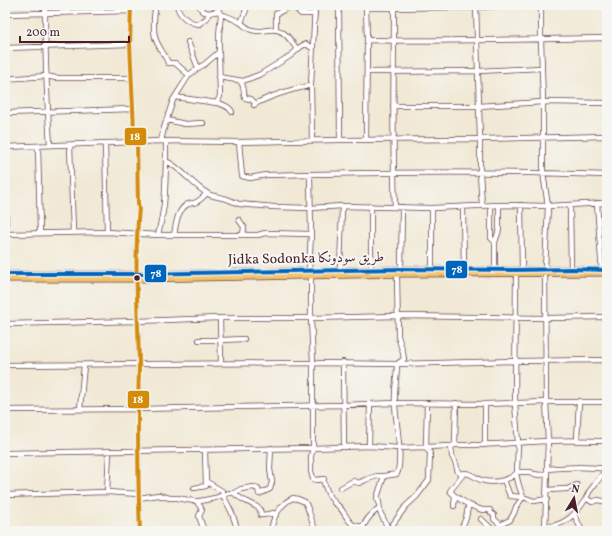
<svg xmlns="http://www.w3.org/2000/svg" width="612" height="536" font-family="Vollkorn,Amiri,serif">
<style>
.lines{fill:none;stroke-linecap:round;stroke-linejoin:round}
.minor-casing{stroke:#633d44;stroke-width:6}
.major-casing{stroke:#633d44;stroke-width:7}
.minor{stroke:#fff;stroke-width:4.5}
.major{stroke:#f3c26a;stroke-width:5.5}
.bus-1-casing{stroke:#f6f6f2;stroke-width:7}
.bus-2-casing{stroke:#f6f6f2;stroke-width:7}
.bus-1{stroke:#d48b09;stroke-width:4}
.bus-2{stroke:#0065bd;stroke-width:4}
.bus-dot{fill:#4a1f2b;stroke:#f6f6f2;stroke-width:1.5}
.labels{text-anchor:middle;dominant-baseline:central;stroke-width:4;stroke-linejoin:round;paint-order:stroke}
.street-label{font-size:14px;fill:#4a1f2b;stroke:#f6f6f2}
.line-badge{stroke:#f6f6f2;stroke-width:1.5}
.badge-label{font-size:11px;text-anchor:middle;font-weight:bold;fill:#fff}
</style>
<rect width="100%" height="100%" fill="#f6f6f2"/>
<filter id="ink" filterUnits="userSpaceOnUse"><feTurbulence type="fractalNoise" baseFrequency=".025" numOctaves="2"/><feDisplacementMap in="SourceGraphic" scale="8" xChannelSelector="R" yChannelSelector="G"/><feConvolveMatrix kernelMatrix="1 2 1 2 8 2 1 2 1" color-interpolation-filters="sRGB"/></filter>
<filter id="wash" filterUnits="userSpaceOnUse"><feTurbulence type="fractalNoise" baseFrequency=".012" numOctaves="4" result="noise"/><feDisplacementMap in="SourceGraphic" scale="16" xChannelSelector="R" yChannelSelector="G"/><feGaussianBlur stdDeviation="0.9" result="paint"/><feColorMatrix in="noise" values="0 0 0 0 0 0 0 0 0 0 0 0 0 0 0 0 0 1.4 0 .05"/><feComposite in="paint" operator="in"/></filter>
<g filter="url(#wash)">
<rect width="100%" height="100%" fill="#f1e9d5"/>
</g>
<g filter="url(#ink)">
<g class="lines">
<g class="minor-casing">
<path id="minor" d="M 45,5 C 45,52 47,99 50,145
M 131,5 L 130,44 L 133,109 L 134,131 L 137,143 L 138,205 L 139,208 C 134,260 138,312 139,363 C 139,379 138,394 138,409 C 138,450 138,490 140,531
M 156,5 C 154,12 153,29 155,37 C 157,46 165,54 168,63 L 175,63 L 189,75
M 177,5 C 179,16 189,23 199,24 L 207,18 L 209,13 L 218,11
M 200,5 L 200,8 L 202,9 L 202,11 L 209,13
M 339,5 L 340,140
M 366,5 L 367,40 L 366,140
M 394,5 C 394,72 392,139 395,207
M 476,5 L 480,139 L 480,173 L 482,206
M 541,5 L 541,39 L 543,102 L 543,173 L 548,206 L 545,269 L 546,402 L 548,441 L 545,531
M 366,8 L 476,7 L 520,5
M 5,14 L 131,11
M 221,14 C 228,17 235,19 241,23 C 245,26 248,29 252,30 C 260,32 260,31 268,30 C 283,27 289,38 297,49
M 241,23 L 246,10 L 246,5
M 276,30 L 276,14 L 287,8 L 295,8 L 301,14 L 315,14
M 367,40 C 447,42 527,39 607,38
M 188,42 L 198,68
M 5,48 L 130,44
M 367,72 L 478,71 L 542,68
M 219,77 L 243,81 L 261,74 L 290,56 C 296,52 299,46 306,44 L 312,48
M 5,79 L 46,76 L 56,78 L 132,78
M 240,81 C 245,86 243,92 245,98 L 251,99 L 256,104
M 175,97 L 217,103 L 220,96 L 219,52
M 217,103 C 222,104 230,107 232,112
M 254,105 C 266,97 285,92 299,88 C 303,87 306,87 311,85
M 393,106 L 479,106 L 543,102 L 607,103
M 5,113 L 133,109
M 167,120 L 185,124 L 203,123
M 161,141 L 164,128 L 173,100 L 175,97 L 189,75 L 198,68 L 205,64 L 219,52 L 219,35 L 221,14 L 218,11 L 220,5
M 312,141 L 311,85 L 315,5
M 239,142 L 242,176 L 250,178 L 266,175 C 380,172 493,171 607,175
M 105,143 L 107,232
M 70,145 L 73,232
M 38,146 L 40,233
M 5,147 L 161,141 L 239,142 L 340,140 L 480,139 L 607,136
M 166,161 C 183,169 192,185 207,193
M 310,174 L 311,234 L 309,271 L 311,275 L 311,318 L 313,363 L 313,448 L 311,456 L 311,471 L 313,479 L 316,480 L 324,479 L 323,480 C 325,485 327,493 330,497 C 335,503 332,496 334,503 C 343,507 344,516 351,523 C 354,526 358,526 363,527
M 5,185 L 6,234
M 597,203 L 602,273
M 521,205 L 522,271
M 570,205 L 571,271
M 371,206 L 371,272
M 491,206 L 491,238 L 495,242
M 463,207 L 464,270
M 239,220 L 244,227 L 243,235
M 5,234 L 107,232 L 158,235 L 258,235 L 265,233 L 311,234
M 158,235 C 160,225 163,214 164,204 C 166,183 166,162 166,141
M 174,235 C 176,224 177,210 188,204 C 191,203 192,203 194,203 C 200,201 203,197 207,193 L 210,195 L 227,199 L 239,204 L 274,207 L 311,208 L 342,206 L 432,208 L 499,205 L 548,206 L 607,203
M 432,270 L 432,208
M 340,271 L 342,206
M 401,272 L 402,207
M 495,272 L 495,242 L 499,230 L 499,205
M 516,274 L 515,403 L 518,443 L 517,472 L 516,474 L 519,486 L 523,497 L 534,501 L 547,499
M 220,318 L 221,363
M 5,324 L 138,321 L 220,318 L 311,318 L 398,316 L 546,318 L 607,317
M 199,340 L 221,340 L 244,339
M 343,362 L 344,447
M 5,365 L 313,363 L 397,364 L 516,361 L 607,360
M 80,409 L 84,365
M 5,410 L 138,409 L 343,405 L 395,403 L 485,404 L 546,402 L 607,402
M 577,440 L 579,401
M 606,441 L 607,432
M 455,445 L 456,403
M 485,445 L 485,404
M 369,446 L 370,404
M 451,446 L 452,456 L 456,464 L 457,469 L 458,472 L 463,475
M 5,453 L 313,448 L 369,446 L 399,448 L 451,446 L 455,445 C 486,446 517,442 548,441 C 568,440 587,441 607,441
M 547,469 C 567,467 587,466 607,469
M 517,472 L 531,472 L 533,474 L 541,475 L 547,473
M 384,476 L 377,498 L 379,502 L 380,512 L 389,530
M 504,480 L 510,496 L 522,497
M 207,482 L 222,491 L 223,495 L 232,513 L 236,525 L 234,531
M 194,488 L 206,486 L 205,450
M 341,488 L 353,481 L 359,483 L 365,480 L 377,476 L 384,476 L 397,474 C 403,459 396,422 395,405 C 394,391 397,377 397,364 L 404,359 L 403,353 L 398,336 L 397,274
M 547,490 L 567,489 L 577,485
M 107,492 L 109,452
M 234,493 C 243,502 251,502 260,509 L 261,515 L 270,514 L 274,513 L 276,515
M 5,495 L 107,492 L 139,494
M 139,498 L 158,495 L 170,498 L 177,498 L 194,501 L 200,501 L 215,498 L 229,493 L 234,493 L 241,489 L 253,487 L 258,489 L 259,494 L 270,489 L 272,482 L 270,469 L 271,448
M 586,498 L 592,502 L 598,500 L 607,502
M 200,501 L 198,504 L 200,506 L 202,510 L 199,516 L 204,531
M 454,506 L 455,496
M 574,514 L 582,531
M 481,519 L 494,531
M 502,526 L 494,519 L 494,515 L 491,513 L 490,510 L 482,510 L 469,505 L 455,496 L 450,491 L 464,473 C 473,473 474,478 481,480 C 492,484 507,481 516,474
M 546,526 C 563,527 576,514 585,500 C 587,497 588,494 589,492 C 595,484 601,477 606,469
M 272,531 C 271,519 281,503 293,498 L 298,499 L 305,502 C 310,511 311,522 316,531
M 362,531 C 364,521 371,514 379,508
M 389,531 L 393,524 L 406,506 L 417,496 L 429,480 L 430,453 L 426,447 L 427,403
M 461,531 C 462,525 464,523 466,518 C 467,514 467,509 469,505
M 497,531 L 504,523 L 510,520 L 514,513 L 516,507 L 523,497"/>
</g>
<g class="major-casing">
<path id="major" d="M 5,274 L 136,274 L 401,269 L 516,270 L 571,269 L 607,270
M 5,279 L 137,279 L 402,274 L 601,273"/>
</g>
<use href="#minor" class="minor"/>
<use href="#major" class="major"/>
<g class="bus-1-casing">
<path id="bus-1" d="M 131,5 L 130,44 L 133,109 L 134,131 L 137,143 L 138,205 L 139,208 C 134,260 138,312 139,363 C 139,379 138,394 138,409 C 138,450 138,490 140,531"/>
</g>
<g class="bus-2-casing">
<path id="bus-2" d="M 5,274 L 136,274 L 401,269 L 516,270 L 571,269 L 607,270"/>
</g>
<use href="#bus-1" class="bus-1"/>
<use href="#bus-2" class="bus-2"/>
</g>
</g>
<circle class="bus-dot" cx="137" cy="278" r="3.5"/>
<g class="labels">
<g class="street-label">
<text transform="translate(306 259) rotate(-1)">Jidka Sodonka طريق سودونكا</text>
</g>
</g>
<g class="line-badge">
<rect x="124" y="127" width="23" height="19" rx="4" fill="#d48b09"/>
<rect x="445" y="260" width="23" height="19" rx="4" fill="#0065bd"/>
<rect x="144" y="264" width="23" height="19" rx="4" fill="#0065bd"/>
<rect x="127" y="390" width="23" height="19" rx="4" fill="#d48b09"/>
</g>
<g class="badge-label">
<text x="135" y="140">18</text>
<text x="457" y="273">78</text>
<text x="156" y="277">78</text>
<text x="138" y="403">18</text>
</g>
<rect width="612" height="536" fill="none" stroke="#f6f6f2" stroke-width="20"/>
<g transform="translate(574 498) rotate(10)" stroke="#f6f6f2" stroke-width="3" paint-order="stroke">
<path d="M0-3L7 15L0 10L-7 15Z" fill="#4a1f2b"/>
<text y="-6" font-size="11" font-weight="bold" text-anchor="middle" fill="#4a1f2b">N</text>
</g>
<path d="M20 36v6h109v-6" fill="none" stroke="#4a1f2b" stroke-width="2"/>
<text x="26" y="36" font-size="12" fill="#4a1f2b" stroke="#f6f6f2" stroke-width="3" paint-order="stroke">200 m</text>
</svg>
